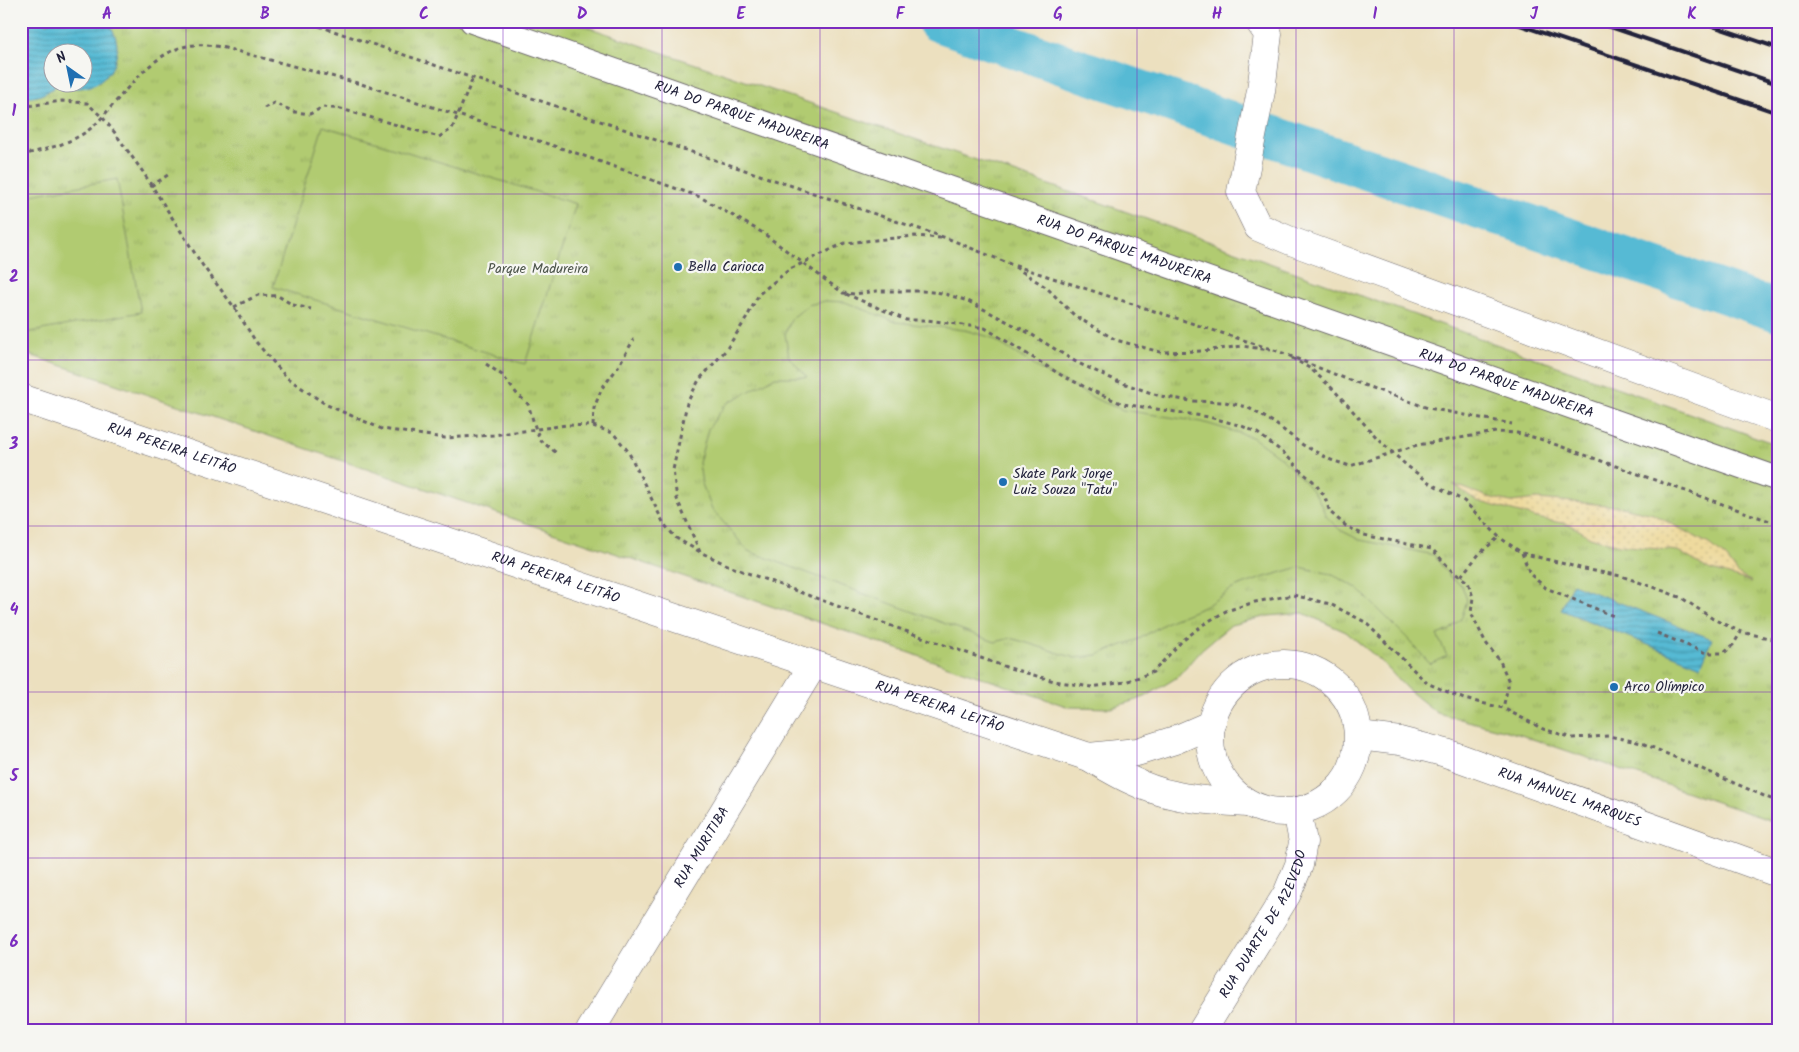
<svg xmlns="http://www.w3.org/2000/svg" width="1799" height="1052" font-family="Kalam,sans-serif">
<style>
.grass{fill:url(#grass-tufts);stroke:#6a7656;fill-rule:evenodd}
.sand{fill:url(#sand-dots);stroke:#887e6c}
.pitch{fill:#b1cb71;stroke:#6a7656}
.water{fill:url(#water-rules);stroke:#3c6e88;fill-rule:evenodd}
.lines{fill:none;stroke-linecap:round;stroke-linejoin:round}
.canal{stroke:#56bad4;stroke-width:42}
.service-casing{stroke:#696469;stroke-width:26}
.minor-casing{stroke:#696469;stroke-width:29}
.path{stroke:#696469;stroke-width:3;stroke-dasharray:4 4;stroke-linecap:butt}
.service{stroke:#fff;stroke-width:24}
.minor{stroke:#fff;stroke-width:28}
.rail{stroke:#22223b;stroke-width:4}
.grid{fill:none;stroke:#7b2cbf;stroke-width:1;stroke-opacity:0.55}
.poi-dot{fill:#1f6fb2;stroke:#f6f6f2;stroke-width:2}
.labels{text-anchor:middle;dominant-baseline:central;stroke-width:4.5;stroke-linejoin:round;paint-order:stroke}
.street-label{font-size:14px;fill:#22223b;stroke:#f6f6f2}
.poi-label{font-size:14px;fill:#22223b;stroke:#f6f6f2;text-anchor:start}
.park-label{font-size:14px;fill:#4d554b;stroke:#f6f6f2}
.neatline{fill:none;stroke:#7b2cbf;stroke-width:2}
.grid-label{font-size:16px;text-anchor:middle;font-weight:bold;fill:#7b2cbf}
</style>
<defs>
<pattern id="grass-tufts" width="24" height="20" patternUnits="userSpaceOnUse" patternTransform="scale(1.25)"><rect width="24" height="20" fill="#b1cb71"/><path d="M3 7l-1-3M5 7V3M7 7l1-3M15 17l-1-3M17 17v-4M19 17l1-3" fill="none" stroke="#98ae63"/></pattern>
<pattern id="sand-dots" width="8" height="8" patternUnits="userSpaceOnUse" patternTransform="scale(1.25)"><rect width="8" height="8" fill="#eeda9e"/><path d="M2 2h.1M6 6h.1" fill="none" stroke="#ccbb89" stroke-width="1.8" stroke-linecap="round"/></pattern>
<pattern id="water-rules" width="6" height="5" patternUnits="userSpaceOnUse" patternTransform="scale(1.25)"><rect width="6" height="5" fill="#56bad4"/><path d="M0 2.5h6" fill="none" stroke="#4797ad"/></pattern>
</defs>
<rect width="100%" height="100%" fill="#f6f6f2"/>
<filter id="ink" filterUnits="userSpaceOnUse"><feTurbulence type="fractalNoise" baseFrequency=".02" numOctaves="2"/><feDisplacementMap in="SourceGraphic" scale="10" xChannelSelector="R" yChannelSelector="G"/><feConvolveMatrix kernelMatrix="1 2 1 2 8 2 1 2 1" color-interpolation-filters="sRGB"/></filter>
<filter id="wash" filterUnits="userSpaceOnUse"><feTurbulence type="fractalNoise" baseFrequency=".0096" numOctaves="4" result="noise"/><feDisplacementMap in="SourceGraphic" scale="20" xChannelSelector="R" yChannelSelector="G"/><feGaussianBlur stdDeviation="1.12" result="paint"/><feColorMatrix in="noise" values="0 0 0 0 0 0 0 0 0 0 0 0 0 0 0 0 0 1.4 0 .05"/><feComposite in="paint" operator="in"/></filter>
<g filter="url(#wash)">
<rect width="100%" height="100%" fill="#ece0bf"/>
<path class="grass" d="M 21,21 L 570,21 L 1096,201 L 1778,445 L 1778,823 L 1518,734 L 1437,713 L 1406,688 L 1380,660 L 1346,632 L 1303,613 L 1268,616 L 1231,625 L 1202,649 L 1176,678 L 1145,697 L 1111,708 L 1069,707 L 21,352 ZM 52,52 L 82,52 L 82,82 L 52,82 Z"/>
<path class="sand" d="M 1453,484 L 1488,497 L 1511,502 L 1537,499 L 1574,502 L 1617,506 L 1653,514 L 1709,544 L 1727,559 L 1739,575 L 1752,582 L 1706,568 L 1678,551 L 1619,545 L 1590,537 L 1571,525 L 1537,518 L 1477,501 Z"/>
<path class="pitch" d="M 323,126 L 576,204 L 525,364 L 273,287 Z
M 117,179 L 141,312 L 25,333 L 21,310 L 21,197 Z
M 825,301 L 845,302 L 896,322 L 964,330 L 990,337 L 1041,370 L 1098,400 L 1123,410 L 1202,422 L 1252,437 L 1281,458 L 1302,479 L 1318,498 L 1326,516 L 1340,530 L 1360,540 L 1434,555 L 1449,576 L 1462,586 L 1467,600 L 1462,617 L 1450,630 L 1437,635 L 1447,656 L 1430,664 L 1408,639 L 1357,588 L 1331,574 L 1300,567 L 1265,577 L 1234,588 L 1204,607 L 1169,621 L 1139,639 L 1097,655 L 1075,658 L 1011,638 L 995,642 L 748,551 L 712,509 L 702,484 L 699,463 L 708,429 L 726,404 L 775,377 L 807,377 L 789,357 L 785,334 L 791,319 L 808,305 Z"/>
<path class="water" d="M 21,21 L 41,21 L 47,24 L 50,21 L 106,21 C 129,44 114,86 81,88 C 73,89 66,86 59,83 C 48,93 37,99 21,97 ZM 52,52 L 82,52 L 82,82 L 52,82 Z
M 1572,584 L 1712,639 L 1701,666 L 1561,610 Z"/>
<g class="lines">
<path class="canal" d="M 938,21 L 1778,311"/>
</g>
</g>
<g filter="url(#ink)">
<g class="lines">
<g class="service-casing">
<g id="service">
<path id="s1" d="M 472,21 L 1778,479"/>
</g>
</g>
<g class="minor-casing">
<g id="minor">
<path d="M 1259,21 L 1268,34 L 1261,91 L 1241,192 L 1258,227 L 1291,241 L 1778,419"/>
<path id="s2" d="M 21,398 L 1089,757 C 1116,773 1143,789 1174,795 C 1198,801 1223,801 1247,803"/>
<circle cx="1284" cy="738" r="74"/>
<path id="s3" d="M 1359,736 L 1400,741 L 1446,753 L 1778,873"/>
<path d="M 1089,757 L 1137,752 L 1175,740 L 1212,724"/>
<path id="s4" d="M 590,1031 L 813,665"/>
<path id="s5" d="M 1202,1031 L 1287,894 L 1299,865 L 1303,842 L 1297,811"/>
</g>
</g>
<path class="path" d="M 304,21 L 949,239 L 1010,264 L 1280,352 L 1344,378 L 1428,408 L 1512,424
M 21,107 L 62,101 L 87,103 L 103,118 L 115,133 L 143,172 L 203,266 L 234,307 L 256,342 L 287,378 L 327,405 L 382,429 L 445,438 L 493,435 L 567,425 L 593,426 L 613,433 L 628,451 L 664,524 L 676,538 L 700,552 L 734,568 L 908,632 L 1006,667 L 1054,681 L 1091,687 L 1125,682 L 1153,672 L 1181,642 L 1204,624 L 1226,611 L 1255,602 L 1293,595 L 1330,604 L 1365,622 L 1427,683 L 1464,699 L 1503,708 L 1543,729 L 1573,738 L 1609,736 L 1642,743 L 1778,802
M 264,108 L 274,103 L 295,112 L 310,114 L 323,107 L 341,109 L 439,137 L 452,129 L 473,78
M 21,155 C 44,150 66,145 86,132 C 99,123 107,111 118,99 C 134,80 158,53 183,47 C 197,43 211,45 225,48 L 361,84 L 573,152 L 700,197 L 763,233 L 843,293 L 855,294 L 877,291 L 922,291 L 942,293 L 968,301 L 1029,333 L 1076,362 L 1117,381 L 1160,396 L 1191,401 L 1225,402 L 1247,407 L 1273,422 L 1303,445 L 1331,460 L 1350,466 L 1417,445 L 1496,432 L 1517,433 L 1540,439 L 1778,524
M 151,186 L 171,173
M 1015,267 L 1047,288 L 1075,316 L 1116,340 L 1160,352 L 1203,351 L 1242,346 L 1270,350
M 846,294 L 906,320 L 927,320 L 985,328 L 1061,375 L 1095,392 L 1123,404 L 1209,417 L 1242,426 L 1256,432 L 1285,454 L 1302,472 L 1313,481 L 1324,495 L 1330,512 L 1346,526 L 1364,535 L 1432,549 L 1453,572 L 1468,582 L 1473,597 L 1471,613 L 1486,643 L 1500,661 L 1509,682 L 1503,708
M 234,307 L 258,295 L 278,296 L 293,305 L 311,309
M 1292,358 L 1311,369 L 1334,390 L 1377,438 L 1406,465 L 1430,483 L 1464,501 L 1499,537 L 1522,553 L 1584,569 L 1621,576 L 1653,587 L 1682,598 L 1713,619 L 1741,632 L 1778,640
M 486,364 L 502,375 L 517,394 L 528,404 L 536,430 L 541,441 L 558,454
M 593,426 L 594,408 L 602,388 L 616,370 L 634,339
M 700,552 L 677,499 L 673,470 L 687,403 L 699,380 L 726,350 L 746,319 L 759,294 L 790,269 L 845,243 L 915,236 L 941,238
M 1522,553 L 1530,574 L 1546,588 L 1616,617
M 1461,576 L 1480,553 L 1499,537
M 1657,633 L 1706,653 L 1724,653 L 1733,645 L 1741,632"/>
<use href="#service" class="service"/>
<use href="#minor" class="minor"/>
<path class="rail" d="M 1508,21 L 1778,113
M 1593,21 L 1778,84
M 1698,21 L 1778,48"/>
</g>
</g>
<path class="grid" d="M 186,21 L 186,1031M 345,21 L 345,1031M 503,21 L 503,1031M 662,21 L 662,1031M 820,21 L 820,1031M 979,21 L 979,1031M 1137,21 L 1137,1031M 1296,21 L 1296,1031M 1454,21 L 1454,1031M 1613,21 L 1613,1031M 21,194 L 1778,194M 21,360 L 1778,360M 21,526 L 1778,526M 21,692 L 1778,692M 21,858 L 1778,858"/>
<g class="poi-dot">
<circle cx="678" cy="267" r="5"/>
<circle cx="1003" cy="482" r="5"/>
<circle cx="1614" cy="687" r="5"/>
</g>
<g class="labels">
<g class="street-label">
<text stroke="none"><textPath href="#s1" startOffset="286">RUA DO PARQUE MADUREIRA</textPath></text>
<text stroke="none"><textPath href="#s1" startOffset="691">RUA DO PARQUE MADUREIRA</textPath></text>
<text stroke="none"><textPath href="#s1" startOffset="1096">RUA DO PARQUE MADUREIRA</textPath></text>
<text stroke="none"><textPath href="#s2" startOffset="159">RUA PEREIRA LEITÃO</textPath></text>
<text stroke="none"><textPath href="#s2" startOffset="564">RUA PEREIRA LEITÃO</textPath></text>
<text stroke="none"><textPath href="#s2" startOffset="969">RUA PEREIRA LEITÃO</textPath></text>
<text stroke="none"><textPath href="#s3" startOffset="220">RUA MANUEL MARQUES</textPath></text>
<text stroke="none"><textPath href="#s4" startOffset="215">RUA MURITIBA</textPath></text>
<text stroke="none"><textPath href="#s5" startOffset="124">RUA DUARTE DE AZEVEDO</textPath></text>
</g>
<g class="poi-label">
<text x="688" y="267">Bella Carioca</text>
<text x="1013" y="474">Skate Park Jorge<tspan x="1013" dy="16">Luiz Souza "Tatu"</tspan></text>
<text x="1624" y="687">Arco Olímpico</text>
</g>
<g class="park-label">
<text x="538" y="269">Parque Madureira</text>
</g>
</g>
<rect width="1799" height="1052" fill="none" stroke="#f6f6f2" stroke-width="55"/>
<g transform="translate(68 68) rotate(327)"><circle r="24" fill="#f6f6f2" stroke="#a1a1a9"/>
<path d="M0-4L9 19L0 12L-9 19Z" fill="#1f6fb2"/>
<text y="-8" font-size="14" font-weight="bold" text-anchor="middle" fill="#22223b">N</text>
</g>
<rect x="28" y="28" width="1744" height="996" class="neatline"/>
<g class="grid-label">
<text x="107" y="19">A</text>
<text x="265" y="19">B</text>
<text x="424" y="19">C</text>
<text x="582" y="19">D</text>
<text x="741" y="19">E</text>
<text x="900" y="19">F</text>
<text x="1058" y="19">G</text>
<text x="1217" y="19">H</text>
<text x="1375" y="19">I</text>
<text x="1534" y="19">J</text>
<text x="1692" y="19">K</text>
<text x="14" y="116">1</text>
<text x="14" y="282">2</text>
<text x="14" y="449">3</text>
<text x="14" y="615">4</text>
<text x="14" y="781">5</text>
<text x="14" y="947">6</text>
</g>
</svg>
